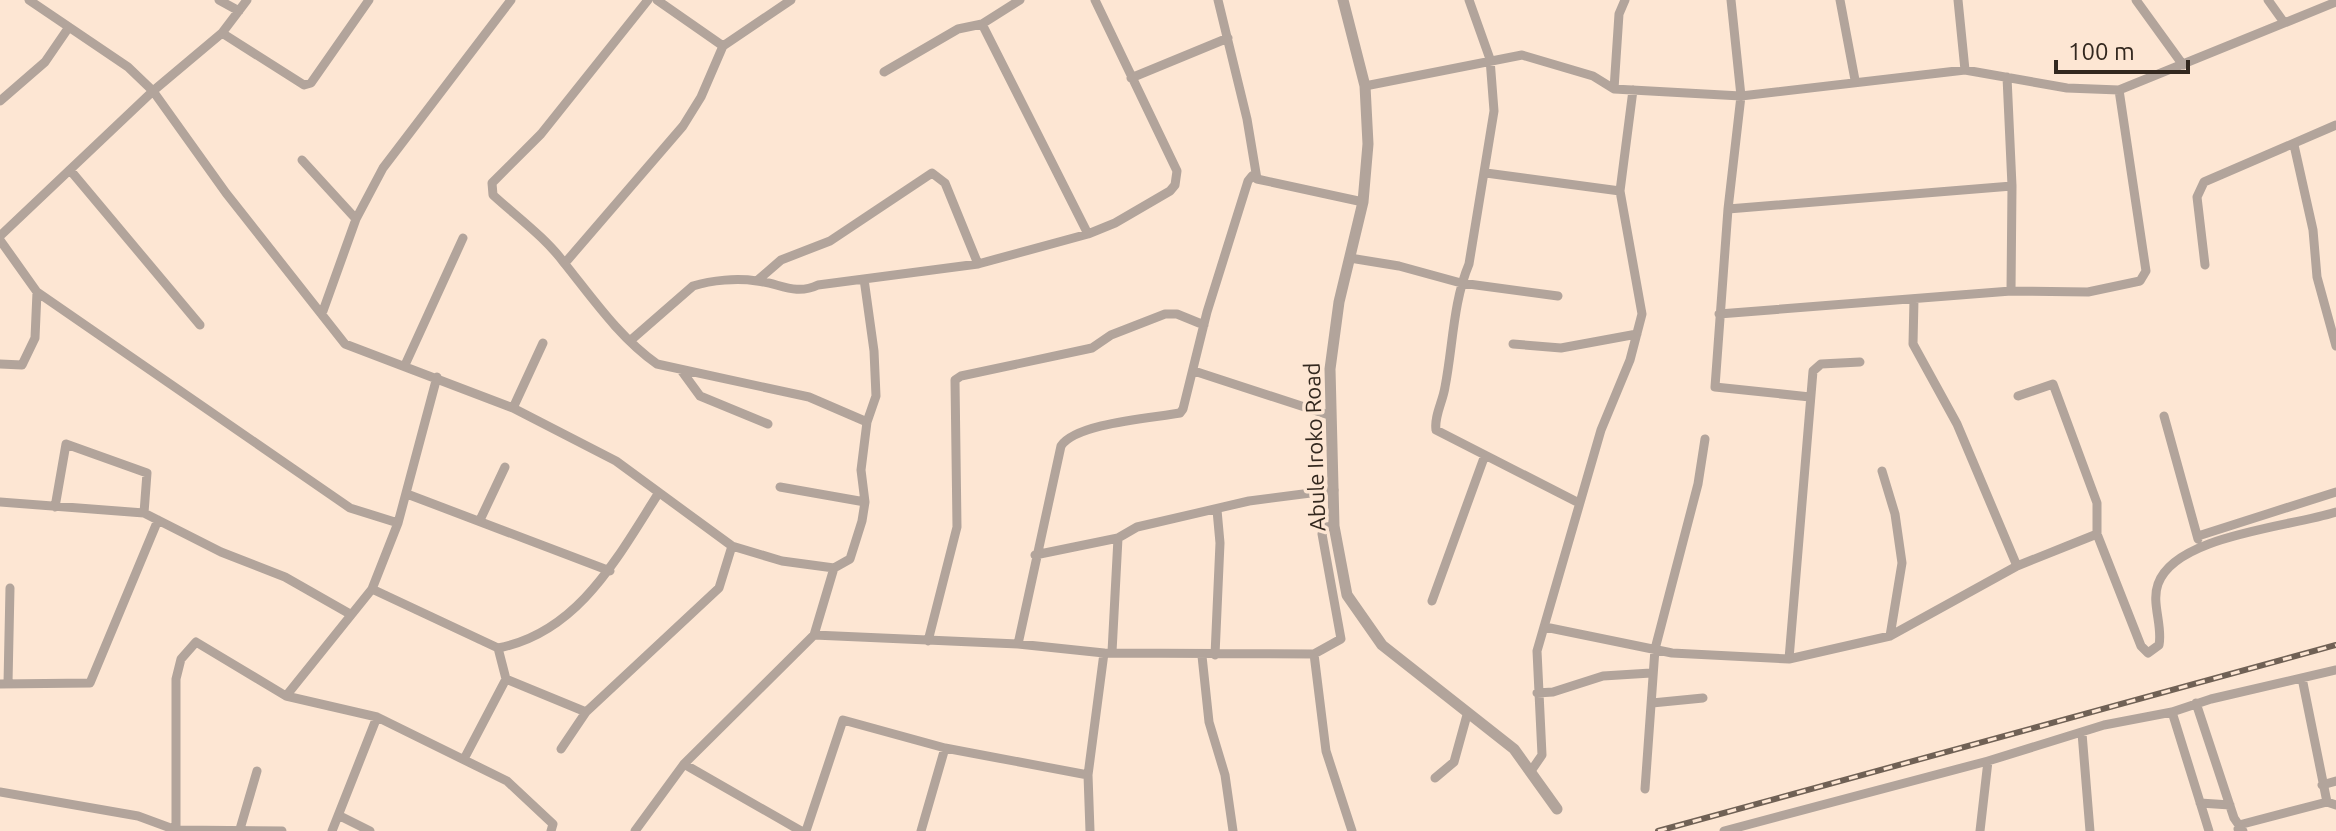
<svg xmlns="http://www.w3.org/2000/svg" width="2336" height="831" font-family="Ubuntu,sans-serif">
<style>
.lines{fill:none;stroke-linecap:round;stroke-linejoin:round}
.minor{stroke:#b2a49b;stroke-width:9}
.tertiary{stroke:#b2a49b;stroke-width:11}
.rail-casing{stroke:#706155;stroke-width:6}
.rail{stroke:#fde6d3;stroke-width:3;stroke-dasharray:9;stroke-linecap:butt}
.labels{text-anchor:middle;dominant-baseline:central;stroke-width:7;stroke-linejoin:round;paint-order:stroke}
.street-label{font-size:22px;fill:#33281f;stroke:#fde6d3}
</style>
<rect width="100%" height="100%" fill="#fde6d3"/>
<g class="lines">
<path class="minor" d="M 29,0 L 128,67 L 153,91 L 226,193 L 345,344 L 513,408 L 616,461 L 732,546 L 782,561 L 834,568
M 219,0 L 239,11
M 648,0 L 541,134 L 492,183 L 493,195 C 517,217 546,238 565,264 C 593,299 620,338 657,364 L 809,397 L 867,422
M 657,0 L 723,46
M 1469,0 L 1490,59 L 1494,111 L 1469,264 C 1453,302 1453,346 1445,387 C 1443,401 1434,416 1436,430 L 1579,503
M 1731,0 L 1741,96 L 1728,209 L 1715,387 L 1810,397
M 1840,0 L 1855,80
M 1958,0 L 1965,70
M 2136,0 L 2183,65
M 2268,0 L 2283,21
M 982,24 L 1088,234
M 222,33 L 304,85 L 311,83 L 369,0
M 884,72 L 958,29 L 982,24 L 1020,0
M 1131,78 L 1228,38
M 1365,86 L 1522,55 L 1593,76 L 1614,89 L 1741,96 L 1965,70 L 2067,88 L 2119,90 L 2336,2
M 1614,89 L 1619,14 L 1625,0
M 0,101 L 45,62 L 69,27
M 2294,145 L 2313,230 L 2317,277 L 2336,346
M 302,160 L 356,219
M 70,170 L 200,325
M 1486,173 L 1620,191
M 1257,179 L 1363,202
M 1728,209 L 2012,186
M 0,236 L 153,91 L 222,33 L 247,0
M 0,240 L 37,292 L 350,508 L 398,523
M 1350,258 L 1399,266 L 1461,283 L 1558,296
M 565,263 L 683,126 L 701,97 L 723,46 L 791,0
M 2205,265 L 2197,197 L 2204,182 L 2336,125
M 758,280 L 781,260 L 830,241 L 932,173 L 945,183 L 978,264
M 2011,291 L 2088,292 L 2140,281 L 2146,271 L 2119,90
M 1914,299 L 1913,344 L 1957,424 L 2017,566
M 323,311 L 356,219 L 383,168 L 511,0
M 1719,314 L 2011,291 L 2012,186 L 2007,77
M 631,340 L 693,286 C 712,280 737,278 757,281 C 779,283 795,296 818,285 L 978,264 L 1088,234 L 1115,223 L 1170,191 L 1175,185 L 1177,171 L 1095,0
M 1513,344 L 1561,348 L 1637,334
M 0,364 L 22,365 L 35,338 L 37,292
M 405,365 L 463,238
M 681,370 L 700,396 L 768,424
M 1194,371 L 1329,415
M 2018,396 L 2053,384 L 2097,503 L 2097,534 L 2141,646 L 2148,653 L 2159,645 C 2163,626 2151,603 2158,584 C 2175,535 2290,527 2336,512
M 513,408 L 543,343
M 2164,416 L 2198,539
M 1882,471 L 1895,514 L 1902,563 L 1890,636
M 780,487 L 865,502
M 407,494 L 610,571
M 0,502 L 144,513 L 221,552 L 285,577 L 350,614
M 55,507 L 66,444 L 147,473 L 144,513
M 480,520 L 505,467
M 2198,536 L 2336,492
M 1035,555 L 1118,538 L 1137,527 L 1249,501 L 1334,490
M 372,589 L 498,648
M 1432,601 L 1485,455
M 1545,627 L 1672,653 L 1789,659 L 1890,636 L 2017,566 L 2097,534
M 814,635 L 1018,644 L 1104,653 L 1314,654 L 1341,639 L 1322,534 L 1326,527 L 1334,526
M 928,641 L 957,527 L 955,380 L 961,376 L 1092,348 L 1111,335 L 1165,314 L 1177,314 L 1204,325
M 1018,644 L 1061,446 C 1076,423 1153,418 1180,413 L 1183,409 L 1207,312 L 1248,181 L 1252,176 L 1257,179 L 1247,119 L 1218,0
M 1112,652 L 1118,538
M 1314,654 L 1326,751 L 1352,831
M 1215,655 L 1220,543 L 1217,510
M 1202,656 L 1209,722 L 1225,775 L 1233,831
M 1789,659 L 1813,371 L 1821,364 L 1860,362
M 2302,678 L 2327,802
M 506,679 L 586,712
M 8,683 L 10,588
M 0,684 L 90,683 L 158,520
M 1537,693 L 1553,692 L 1603,676 L 1651,673
M 286,696 L 372,589 L 398,523 L 437,377
M 1652,703 L 1703,698
M 2196,703 L 2234,818 L 2243,831
M 2172,712 L 2209,831
M 2082,733 L 2090,831
M 561,749 L 586,712 L 719,588 L 732,546
M 464,759 L 506,679 L 498,648 C 578,633 617,558 658,494
M 684,764 L 801,831
M 1531,771 L 1542,755 L 1537,651 L 1601,430 L 1630,360 L 1642,314 L 1620,191 L 1633,90
M 1435,778 L 1454,762 L 1467,715
M 2322,785 L 2336,781
M 1645,789 L 1655,649 L 1698,484 L 1705,439
M 0,792 L 138,816 L 176,830 L 282,831
M 2200,803 L 2230,805
M 340,816 L 370,831
M 240,829 L 257,771
M 2238,829 L 2239,825 L 2327,802 L 2336,805
M 176,831 L 176,679 L 181,659 L 196,642 L 286,696 L 377,717 L 507,781 L 553,824 L 551,831
M 332,831 L 377,717
M 635,831 L 684,764 L 814,635 L 834,568 L 850,559 L 862,521 L 865,502 L 861,470 L 867,422 L 876,396 L 874,351 L 864,279
M 806,831 L 843,720 L 945,748 L 1088,775
M 921,831 L 945,748
M 1090,831 L 1088,775 L 1104,653
M 1724,831 L 1988,761 L 2104,725 L 2172,712 L 2211,699 L 2336,670
M 1980,831 L 1988,761"/>
<path class="tertiary" d="M 1343,0 L 1365,86 L 1368,144 L 1363,202 L 1339,302 L 1330,369 L 1334,526 L 1347,595 L 1382,645 L 1514,749 L 1557,809"/>
<g class="rail-casing">
<path id="rail" d="M 1658,831 L 2336,645"/>
</g>
<use href="#rail" class="rail"/>
</g>
<g class="labels">
<g class="street-label">
<text transform="translate(1314 447) rotate(-92)">Abule Iroko Road</text>
</g>
</g>
<path d="M2056 60v12h132v-12" fill="none" stroke="#33281f" stroke-width="4"/>
<text x="2068" y="60" font-size="24" fill="#33281f" stroke="#fde6d3" stroke-width="6" paint-order="stroke">100 m</text>
</svg>
